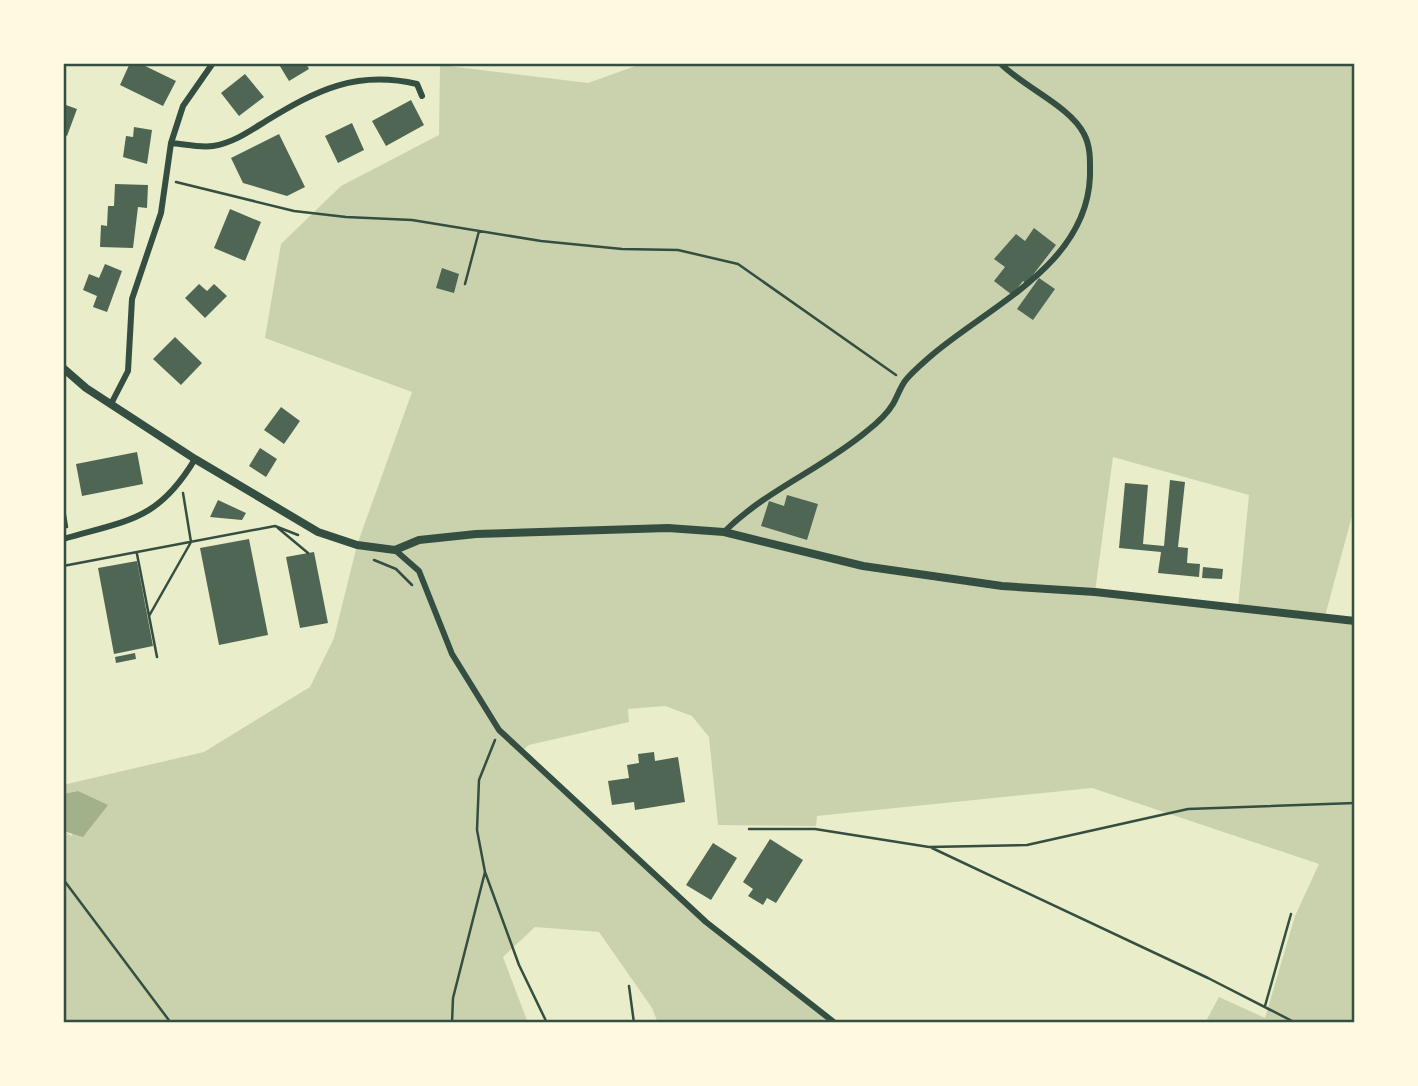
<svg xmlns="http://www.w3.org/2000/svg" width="1418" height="1086" font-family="'Source Sans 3',sans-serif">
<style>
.green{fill:#cad2ad;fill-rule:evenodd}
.water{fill:#a3b18a}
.building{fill:#4f6655}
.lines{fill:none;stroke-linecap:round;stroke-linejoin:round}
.path{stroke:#344e41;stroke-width:2.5}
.minor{stroke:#344e41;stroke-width:6}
.tertiary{stroke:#344e41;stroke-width:8}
.neatline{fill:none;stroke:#344e41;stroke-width:2.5}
</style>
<rect width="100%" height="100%" fill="#e9edc9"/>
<path class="green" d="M 644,63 L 1355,63 L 1355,505 L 1325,616 L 1355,621 L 1355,1023 L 1205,1023 L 1219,997 L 1265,1018 L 1295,916 L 1319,864 L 1092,788 L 817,816 L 816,826 L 718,825 L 709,737 L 692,716 L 665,706 L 628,709 L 629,722 L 529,745 L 521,752 L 706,922 L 835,1023 L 658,1023 L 652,1008 L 599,932 L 535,927 L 503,957 L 528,1023 L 63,1023 L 63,831 L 72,836 L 78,791 L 63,794 L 63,785 L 204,752 L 310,687 L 334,638 L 357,545 L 412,392 L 265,338 L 281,244 L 341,186 L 439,135 L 440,65 L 588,83 ZM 1113,457 L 1249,495 L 1238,607 L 1095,592 Z"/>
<path class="water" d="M 78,791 L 108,805 L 83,837 L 63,831 L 63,794 Z"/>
<path class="building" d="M 130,63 L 139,63 L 176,81 L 163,106 L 120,85 Z
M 278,63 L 306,63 L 309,69 L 289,81 Z
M 245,74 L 264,97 L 239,116 L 221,93 Z
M 411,100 L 424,125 L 386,146 L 372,121 Z
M 63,104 L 77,109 L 67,136 L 63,134 Z
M 352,123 L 364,150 L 338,163 L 325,136 Z
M 134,127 L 152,130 L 147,164 L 123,157 L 126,136 L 133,137 Z
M 279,134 L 305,187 L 287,196 L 243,183 L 231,158 Z
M 115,184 L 148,185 L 147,208 L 138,207 L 133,248 L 100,247 L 101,225 L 107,226 L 108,206 L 114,206 Z
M 230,209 L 261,222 L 245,261 L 214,248 Z
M 1034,228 L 1056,245 L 1026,284 L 1023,281 L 1012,295 L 994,281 L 1005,267 L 994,259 L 1016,234 L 1025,241 Z
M 105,264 L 122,271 L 107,312 L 93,307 L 97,296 L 83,290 L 89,274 L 99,278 Z
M 442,268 L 459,274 L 454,293 L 436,288 Z
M 1039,278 L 1055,289 L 1033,320 L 1017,309 Z
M 199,284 L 207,291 L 214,284 L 227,296 L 205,318 L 185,298 Z
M 175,337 L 202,363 L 181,385 L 153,359 Z
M 281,407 L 300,421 L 284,444 L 264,430 Z
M 260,448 L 277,459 L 266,477 L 249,466 Z
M 137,452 L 143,484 L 82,496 L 76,464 Z
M 1170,480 L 1185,482 L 1178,547 L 1188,548 L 1187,563 L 1200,564 L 1199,577 L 1158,573 L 1161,552 L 1119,548 L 1125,483 L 1148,485 L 1143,544 L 1164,546 Z
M 787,495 L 818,504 L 807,540 L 761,526 L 769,501 L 784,506 Z
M 218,500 L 246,513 L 242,520 L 210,517 Z
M 249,539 L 268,635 L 219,645 L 200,548 Z
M 314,552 L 328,623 L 300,628 L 286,557 Z
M 137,561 L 153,646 L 114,654 L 98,568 Z
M 1203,567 L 1223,569 L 1222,579 L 1202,578 Z
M 135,653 L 136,659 L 116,663 L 115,657 Z
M 654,752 L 655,761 L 678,757 L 685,802 L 635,810 L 634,802 L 612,805 L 608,781 L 629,778 L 627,765 L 639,763 L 638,754 Z
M 770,839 L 803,860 L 776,903 L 767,898 L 763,905 L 748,896 L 753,889 L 743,882 Z
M 713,843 L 737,858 L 711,900 L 686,885 Z"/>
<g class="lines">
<path class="path" d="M 176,182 L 294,211 L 346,217 L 412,220 L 541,241 L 622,249 L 678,250 L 738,264 L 896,375
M 465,284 L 479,231
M 63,503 L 67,527
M 275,526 L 298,535
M 278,528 L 308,553
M 137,554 L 157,657
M 374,560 L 396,569 L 412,585
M 63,566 L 275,526
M 149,616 L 191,542 L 183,493
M 749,829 L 815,829 L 929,847 L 1027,845 L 1188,809 L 1355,803
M 932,848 L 1208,978 L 1296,1023
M 485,872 L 519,965 L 547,1023
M 63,879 L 171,1023
M 629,986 L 634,1023
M 1265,1006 L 1291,914
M 452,1023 L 453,998 L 485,872 L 477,830 L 479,780 L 495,740"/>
<path class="minor" d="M 171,143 C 184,144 200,148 213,146 C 233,143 250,131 266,121 C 317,90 356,70 417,84 L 422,96
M 111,404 L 128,371 L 132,299 L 161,213 L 171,143 L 183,106 L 213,63
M 724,532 C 766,490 822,469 867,431 C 876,424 887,414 893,404 C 897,397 900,388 905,381 C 912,372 923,363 932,355 C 991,305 1087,264 1090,176 C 1090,162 1091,147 1084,134 C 1070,106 1023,87 1000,63
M 63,539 C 128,520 158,521 195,459
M 395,550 L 419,571 L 452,654 L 499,730 L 706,922 L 835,1023"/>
<path class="tertiary" d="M 63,368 L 86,388 L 195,459 L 318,532 L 357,545 L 395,550 L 419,540 L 476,534 L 668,528 L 724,532 L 863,566 L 1002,586 L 1095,592 L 1355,621"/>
</g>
<rect width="1418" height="1086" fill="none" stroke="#fefae0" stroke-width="130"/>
<rect x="65" y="65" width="1288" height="956" class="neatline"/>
</svg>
